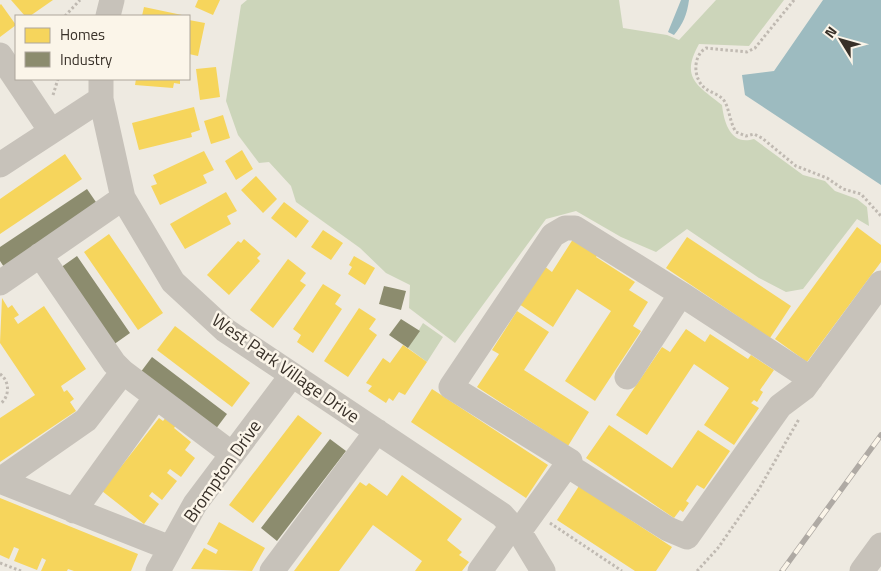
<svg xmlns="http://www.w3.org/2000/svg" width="881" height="571" font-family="'Titillium Web',sans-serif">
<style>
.green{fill:#ccd5ba}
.water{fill:#9dbbc0}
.homes{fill:#f6d55c}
.industry{fill:#8c8c6e}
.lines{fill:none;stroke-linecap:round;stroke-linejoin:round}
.path{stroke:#c0bab2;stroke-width:3;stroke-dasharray:2.5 2.5;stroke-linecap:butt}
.minor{stroke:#c7c2ba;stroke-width:25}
.rail-casing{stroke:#afaaa4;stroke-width:5.5}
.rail{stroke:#fbf5e9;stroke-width:4;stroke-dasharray:11;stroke-linecap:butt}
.labels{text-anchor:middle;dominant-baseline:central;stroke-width:5;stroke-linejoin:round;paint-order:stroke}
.street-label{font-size:18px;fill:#383028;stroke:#fbf5e9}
</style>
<rect width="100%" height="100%" fill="#eeeae1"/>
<path class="green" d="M 247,0 L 619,0 L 623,28 L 667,35 L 679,40 L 716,0 L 784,0 L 749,46 L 699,44 C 680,78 697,85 722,105 C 724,123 731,146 754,139 L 803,175 L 825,181 L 835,191 L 857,199 L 867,207 L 869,226 L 857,219 L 803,289 L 786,292 L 759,278 L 687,229 L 656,252 L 621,237 L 576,211 L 546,219 L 455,343 L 409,308 L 410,285 L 386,273 L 360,248 L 296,202 L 291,186 L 269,162 L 259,163 L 238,135 L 226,101 L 241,5 Z
M 423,323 L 443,337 L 427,362 L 408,348 Z"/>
<path class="water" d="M 681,0 L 689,0 C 687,15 683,24 674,35 L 668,32 Z
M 823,0 L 881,0 L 881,185 L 745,95 L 742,75 L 774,71 Z"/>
<path class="homes" d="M 11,0 L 53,0 L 30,16 L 25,16 Z
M 198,0 L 220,0 L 213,15 L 195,7 Z
M 1,4 L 16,25 L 0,37 L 0,5 Z
M 144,7 L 182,15 L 182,16 L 142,16 Z
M 189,20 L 205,23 L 198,56 L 189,54 Z
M 216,67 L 220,97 L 200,100 L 196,69 Z
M 136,79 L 180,79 L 180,84 L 174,83 L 173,88 L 135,85 Z
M 194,107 L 200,130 L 191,133 L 192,137 L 139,150 L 132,123 Z
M 223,115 L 230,138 L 211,144 L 204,121 Z
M 242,150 L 253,169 L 236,180 L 225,161 Z
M 204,151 L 214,170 L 203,175 L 207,183 L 160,205 L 151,186 L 157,184 L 153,175 Z
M 65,154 L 82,179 L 0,234 L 0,199 Z
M 256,176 L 277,199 L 263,213 L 241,190 Z
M 226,192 L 237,211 L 227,216 L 231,224 L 185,249 L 170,224 Z
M 284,202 L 309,221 L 296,238 L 271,218 Z
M 857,227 L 881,245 L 881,262 L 807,362 L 775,339 Z
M 323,230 L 343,243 L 331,260 L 311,247 Z
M 109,234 L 163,313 L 138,330 L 84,252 Z
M 575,236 L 600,252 L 596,257 L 635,282 L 629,290 L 648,302 L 633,326 L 641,331 L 595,401 L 565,381 L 611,311 L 577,289 L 553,327 L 519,304 L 544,266 L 552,272 Z
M 687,237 L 791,306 L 770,338 L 666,268 Z
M 244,239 L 261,254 L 257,258 L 260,261 L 229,295 L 207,275 L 238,241 L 241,243 Z
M 354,256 L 375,268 L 365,285 L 348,274 L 352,267 L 349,265 Z
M 288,259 L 306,273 L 300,281 L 306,285 L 273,328 L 250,310 Z
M 323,284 L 341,295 L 335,304 L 342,309 L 313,353 L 297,342 L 301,335 L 293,329 Z
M 2,298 L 8,308 L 12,305 L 19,315 L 14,318 L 18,324 L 44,306 L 86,369 L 61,386 L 64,392 L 67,390 L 74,399 L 70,402 L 76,411 L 0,462 L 0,418 L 35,395 L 0,343 Z
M 359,308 L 376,319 L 369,329 L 377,335 L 348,377 L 324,361 Z
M 517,311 L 549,332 L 524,370 L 589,412 L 568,446 L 477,387 L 499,354 L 492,350 Z
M 175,326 L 250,383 L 232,407 L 157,350 Z
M 686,329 L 705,342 L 710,334 L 748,359 L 751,355 L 774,370 L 760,390 L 763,392 L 757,402 L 754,400 L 751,403 L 759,408 L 734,445 L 704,425 L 729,388 L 694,364 L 647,435 L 616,415 L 662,347 L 670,352 Z
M 403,345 L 427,362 L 405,395 L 399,392 L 393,401 L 389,398 L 386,403 L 368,391 L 372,386 L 366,383 L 383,358 L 390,363 Z
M 432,389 L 548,465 L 526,498 L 411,422 Z
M 298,415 L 322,433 L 253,523 L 229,505 Z
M 167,416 L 177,424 L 174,428 L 191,442 L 185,450 L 195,458 L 181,477 L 170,469 L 167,473 L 177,481 L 162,500 L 152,492 L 149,496 L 159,504 L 144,524 L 102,491 L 159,418 L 163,421 Z
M 609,425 L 672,468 L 698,430 L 730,451 L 704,489 L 697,485 L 686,501 L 689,503 L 683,512 L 680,510 L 674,518 L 586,458 Z
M 402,475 L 462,519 L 447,540 L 462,552 L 459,555 L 469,562 L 462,571 L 415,571 L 422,561 L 373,525 L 339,571 L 294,571 L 360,482 L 366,486 L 369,483 L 387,496 Z
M 579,486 L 672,547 L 656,571 L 635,571 L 557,520 Z
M 0,498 L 138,554 L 131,571 L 74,571 L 68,569 L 67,571 L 41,571 L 46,560 L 42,558 L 37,570 L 14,561 L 19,549 L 14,547 L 9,559 L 0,555 Z
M 219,522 L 265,548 L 252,571 L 191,569 L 204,548 L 216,554 L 218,550 L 207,544 Z"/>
<path class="industry" d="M 87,189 L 98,205 L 4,267 L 0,261 L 0,247 Z
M 77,256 L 130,333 L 113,345 L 60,268 Z
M 384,286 L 406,291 L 401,310 L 379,304 Z
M 401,319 L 420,331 L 408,348 L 389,335 Z
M 152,357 L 227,414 L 215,430 L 140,373 Z
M 330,439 L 346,451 L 277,541 L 261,528 Z"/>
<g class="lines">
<path class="path" d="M 794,0 L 755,48 L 747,52 L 706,48 C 692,56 693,80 706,89 C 712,93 721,95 725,102 C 730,112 730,123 736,132 L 746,136 L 754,134 L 762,138 L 796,166 L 827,178 L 843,189 L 861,194 L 881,216
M 65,16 L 80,0
M 53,95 L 58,79
M 0,374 C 10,381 10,397 0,404
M 550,523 L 622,571
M 0,563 L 21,571
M 697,571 L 718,548 L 759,489 L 799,419"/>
<path class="minor" d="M 108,16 L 112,0
M 0,55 L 51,131
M 101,79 L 101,99 L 123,198 L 173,282 L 225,330 L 502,515 L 523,538 L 543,571
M 0,165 L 101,99
M 40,255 L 114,363 L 123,372 L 232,454
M 0,283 L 123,198
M 627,377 L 681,294 L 811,379
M 567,465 L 570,461 L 451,387 L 553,235 L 565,228 L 575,228 L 681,294
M 0,480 L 86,420 L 123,372
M 0,481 L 170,548
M 74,511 L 156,397
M 518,533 L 567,465 L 668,529 L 687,537 L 780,406 L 804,388 L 881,283
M 158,571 L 195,504 L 292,375
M 272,571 L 377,431
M 480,571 L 512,526
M 862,571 L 881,545"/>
<g class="rail-casing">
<path id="rail" d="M 782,571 L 881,435"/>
</g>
<use href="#rail" class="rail"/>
</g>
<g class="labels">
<g class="street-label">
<text transform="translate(286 368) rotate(35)">West Park Village Drive</text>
<text transform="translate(222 471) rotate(-55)">Brompton Drive</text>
</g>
</g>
<rect x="15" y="15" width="175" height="65" fill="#fbf5e9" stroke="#ada69c"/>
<rect x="25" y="28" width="25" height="15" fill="#f6d55c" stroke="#ada69c"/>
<text x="60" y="40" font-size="15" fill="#383028">Homes</text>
<rect x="25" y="52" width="25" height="15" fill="#8c8c6e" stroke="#ada69c"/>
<text x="60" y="65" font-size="15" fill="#383028">Industry</text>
<g transform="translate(841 40) rotate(307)" stroke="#fbf5e9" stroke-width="4" paint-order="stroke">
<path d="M0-4L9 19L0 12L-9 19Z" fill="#383028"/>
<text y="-8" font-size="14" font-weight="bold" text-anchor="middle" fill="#383028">N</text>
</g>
</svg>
